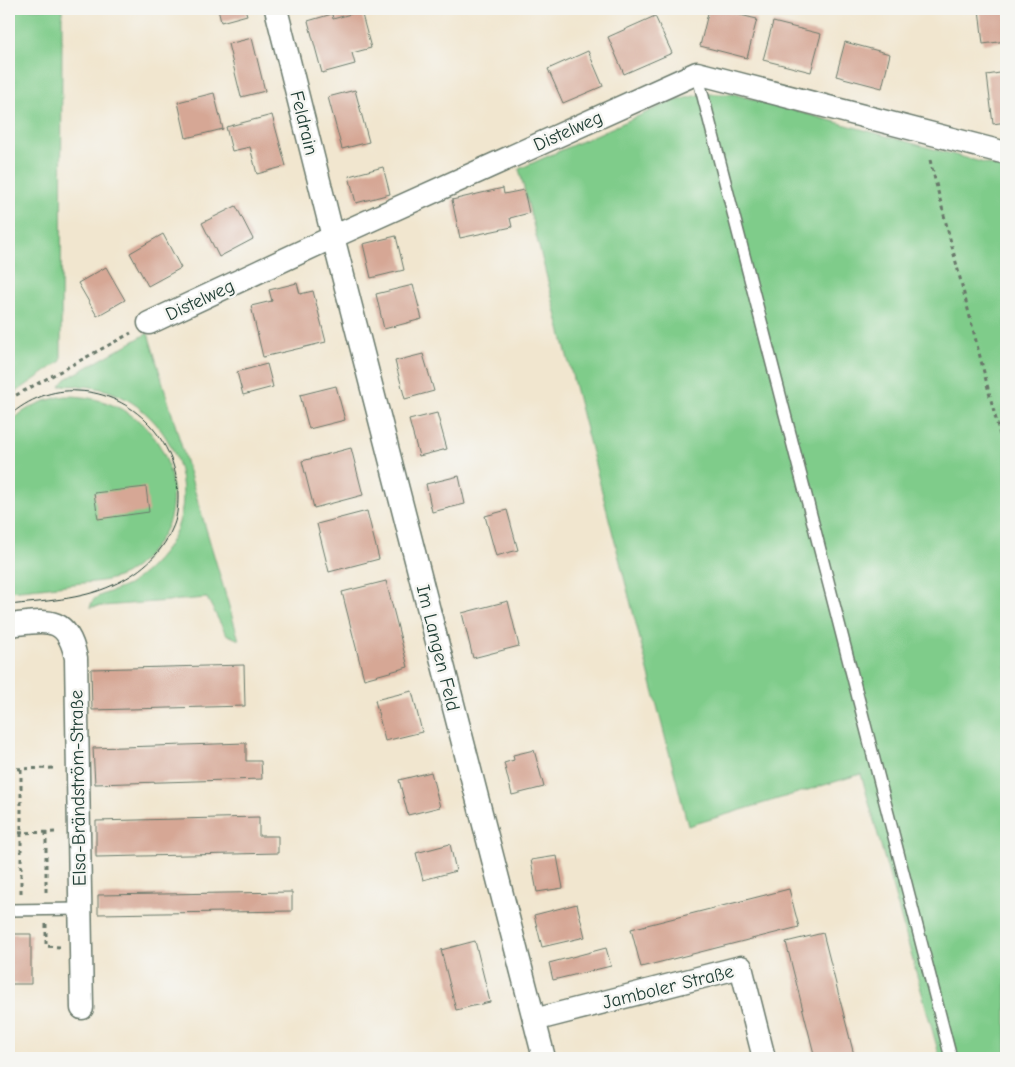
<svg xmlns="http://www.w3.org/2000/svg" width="1015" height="1067" font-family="'Comic Neue',sans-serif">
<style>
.green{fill:#7fcc8a;stroke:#4f845f}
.building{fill:#d6a795}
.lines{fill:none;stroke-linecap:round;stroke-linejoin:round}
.service-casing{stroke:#68786a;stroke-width:14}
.minor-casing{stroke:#68786a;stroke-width:25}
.path{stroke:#68786a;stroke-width:3;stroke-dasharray:4 4;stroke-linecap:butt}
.service{stroke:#fff;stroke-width:11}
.minor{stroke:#fff;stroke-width:22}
.tram{stroke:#1f3d34;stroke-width:1}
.labels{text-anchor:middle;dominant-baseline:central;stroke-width:5;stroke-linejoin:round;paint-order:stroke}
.street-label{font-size:19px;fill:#1f3d34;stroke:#f6f6f2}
</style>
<rect width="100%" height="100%" fill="#f6f6f2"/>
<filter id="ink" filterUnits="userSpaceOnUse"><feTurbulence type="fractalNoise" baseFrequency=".02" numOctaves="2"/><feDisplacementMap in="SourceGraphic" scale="10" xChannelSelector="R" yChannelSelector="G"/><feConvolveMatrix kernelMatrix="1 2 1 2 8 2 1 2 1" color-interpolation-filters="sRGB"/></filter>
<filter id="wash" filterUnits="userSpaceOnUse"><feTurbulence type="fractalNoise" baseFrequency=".0096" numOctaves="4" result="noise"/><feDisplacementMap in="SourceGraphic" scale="20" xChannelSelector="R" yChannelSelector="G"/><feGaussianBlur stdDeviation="1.12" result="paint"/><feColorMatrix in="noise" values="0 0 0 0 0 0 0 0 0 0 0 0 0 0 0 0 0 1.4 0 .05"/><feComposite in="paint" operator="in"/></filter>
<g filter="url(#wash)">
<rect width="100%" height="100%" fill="#f1e6cf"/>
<path class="green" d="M 9,9 L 62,9 L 61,361 L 9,397 Z
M 702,94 L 734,94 L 1006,169 L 1006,1058 L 940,1058 L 861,774 L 688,826 L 519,169 L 670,102 Z
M 148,333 L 239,640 L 226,634 L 207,598 L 90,607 C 91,604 93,599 96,598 C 103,593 118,590 128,585 C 142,576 156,563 166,549 C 204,495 174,419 116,394 C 98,386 79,385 60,386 L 66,379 Z
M 65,396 C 119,395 166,429 172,484 C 174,507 171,524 158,542 C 150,554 138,567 125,574 C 109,582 91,582 73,584 C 52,587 30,589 9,591 L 9,423 C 26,407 43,400 65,396 Z"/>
<g id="blocks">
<path class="building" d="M 218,9 L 245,9 L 247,15 L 221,22 Z
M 709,9 L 715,9 L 757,19 L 747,58 L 700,46 Z
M 979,9 L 1006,9 L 1006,41 L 983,44 Z
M 361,11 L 371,48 L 352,53 L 355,64 L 322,73 L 308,21 L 332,14 L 333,19 Z
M 655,16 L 672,53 L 624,74 L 608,37 Z
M 773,22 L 821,34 L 811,72 L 763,60 Z
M 252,38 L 265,91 L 241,97 L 228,44 Z
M 845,42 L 890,54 L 882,88 L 836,76 Z
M 588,51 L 603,86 L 563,103 L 548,69 Z
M 1006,72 L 1006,122 L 993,124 L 987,75 Z
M 355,90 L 369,142 L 342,149 L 328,97 Z
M 214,93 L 223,129 L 186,138 L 178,102 Z
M 272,115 L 286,166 L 257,174 L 250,147 L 232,151 L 226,127 Z
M 383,167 L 390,194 L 356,203 L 349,176 Z
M 503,188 L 504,194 L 524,190 L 529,213 L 510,218 L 512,227 L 460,238 L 452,200 Z
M 236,206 L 253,239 L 219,257 L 202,223 Z
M 163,234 L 181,268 L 148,286 L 130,253 Z
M 396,236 L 404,270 L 371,278 L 363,244 Z
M 106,267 L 125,300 L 97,316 L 78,283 Z
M 297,283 L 300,294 L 313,291 L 326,342 L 263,357 L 251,306 L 272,301 L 269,290 Z
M 413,285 L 422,319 L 384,329 L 376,294 Z
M 423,354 L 434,391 L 405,399 L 395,361 Z
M 267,364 L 273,387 L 243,395 L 237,372 Z
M 336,386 L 345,420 L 309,429 L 300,395 Z
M 437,413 L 447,449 L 419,456 L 409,420 Z
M 351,448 L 363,495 L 314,508 L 302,461 Z
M 459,476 L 465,504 L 432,512 L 426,484 Z
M 146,487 L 149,512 L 98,519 L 94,493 Z
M 507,510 L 518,550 L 496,556 L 485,516 Z
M 367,511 L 379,559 L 329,572 L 317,524 Z
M 386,581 L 408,667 L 364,679 L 342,592 Z
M 508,601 L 519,646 L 473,658 L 462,613 Z
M 244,665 L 245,706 L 92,710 L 91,669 Z
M 412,691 L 422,732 L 385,741 L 375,700 Z
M 246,743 L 246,761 L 261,761 L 262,779 L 95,784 L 93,748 Z
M 534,750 L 544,787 L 512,795 L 504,763 L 514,760 L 513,755 Z
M 431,772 L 440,807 L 408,815 L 399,780 Z
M 259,817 L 259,836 L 278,836 L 278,853 L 96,857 L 96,821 Z
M 9,825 L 10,825 L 11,893 L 9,893 Z
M 450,844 L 456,871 L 423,880 L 416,853 Z
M 557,856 L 563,888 L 537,892 L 531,860 Z
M 789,889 L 799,927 L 641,967 L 631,929 Z
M 292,892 L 292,911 L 98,914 L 98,895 Z
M 577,904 L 585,937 L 542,947 L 534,915 Z
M 823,933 L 853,1051 L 855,1058 L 815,1058 L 786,942 Z
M 9,934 L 31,934 L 31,984 L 9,984 Z
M 475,941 L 490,1002 L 456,1010 L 441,950 Z
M 606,948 L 611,966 L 553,980 L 549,963 Z"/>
</g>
</g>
<g filter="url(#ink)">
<use href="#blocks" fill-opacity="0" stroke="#68786a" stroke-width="1"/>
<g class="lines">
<g class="service-casing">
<path id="service" d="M 697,73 L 951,1058
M 9,910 L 80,909"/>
</g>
<g class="minor-casing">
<path id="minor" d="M 276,9 L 333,237 L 544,1058
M 149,323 L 333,237 L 697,73 L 1006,153
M 9,625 C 46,621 67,614 76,658 L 82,1008
M 534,1020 L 741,967 L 764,1058"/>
</g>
<path class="path" d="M 930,160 L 1006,459
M 9,399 L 131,333
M 9,769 L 57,768
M 46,832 L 46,893
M 11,833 L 58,832
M 21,893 L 21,768
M 46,924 L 46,946 L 60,947"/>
<use href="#service" class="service"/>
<use href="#minor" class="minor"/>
<path class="tram" d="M 9,416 C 28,399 53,389 78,391 C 133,393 178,441 178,496 C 178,507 177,519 172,529 C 161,555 138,574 113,585 C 81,600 43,601 9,605"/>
</g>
</g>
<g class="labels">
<g class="street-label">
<text transform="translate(304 123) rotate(76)">Feldrain</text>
<text transform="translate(568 131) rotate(-24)">Distelweg</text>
<text transform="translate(200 300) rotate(-25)">Distelweg</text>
<text transform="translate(438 648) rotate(76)">Im Langen Feld</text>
<text transform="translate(78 788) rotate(-91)">Elsa-Brändström-Straße</text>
<text transform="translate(668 987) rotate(-14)">Jamboler Straße</text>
</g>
</g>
<rect width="1015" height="1067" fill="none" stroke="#f6f6f2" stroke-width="30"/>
</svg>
